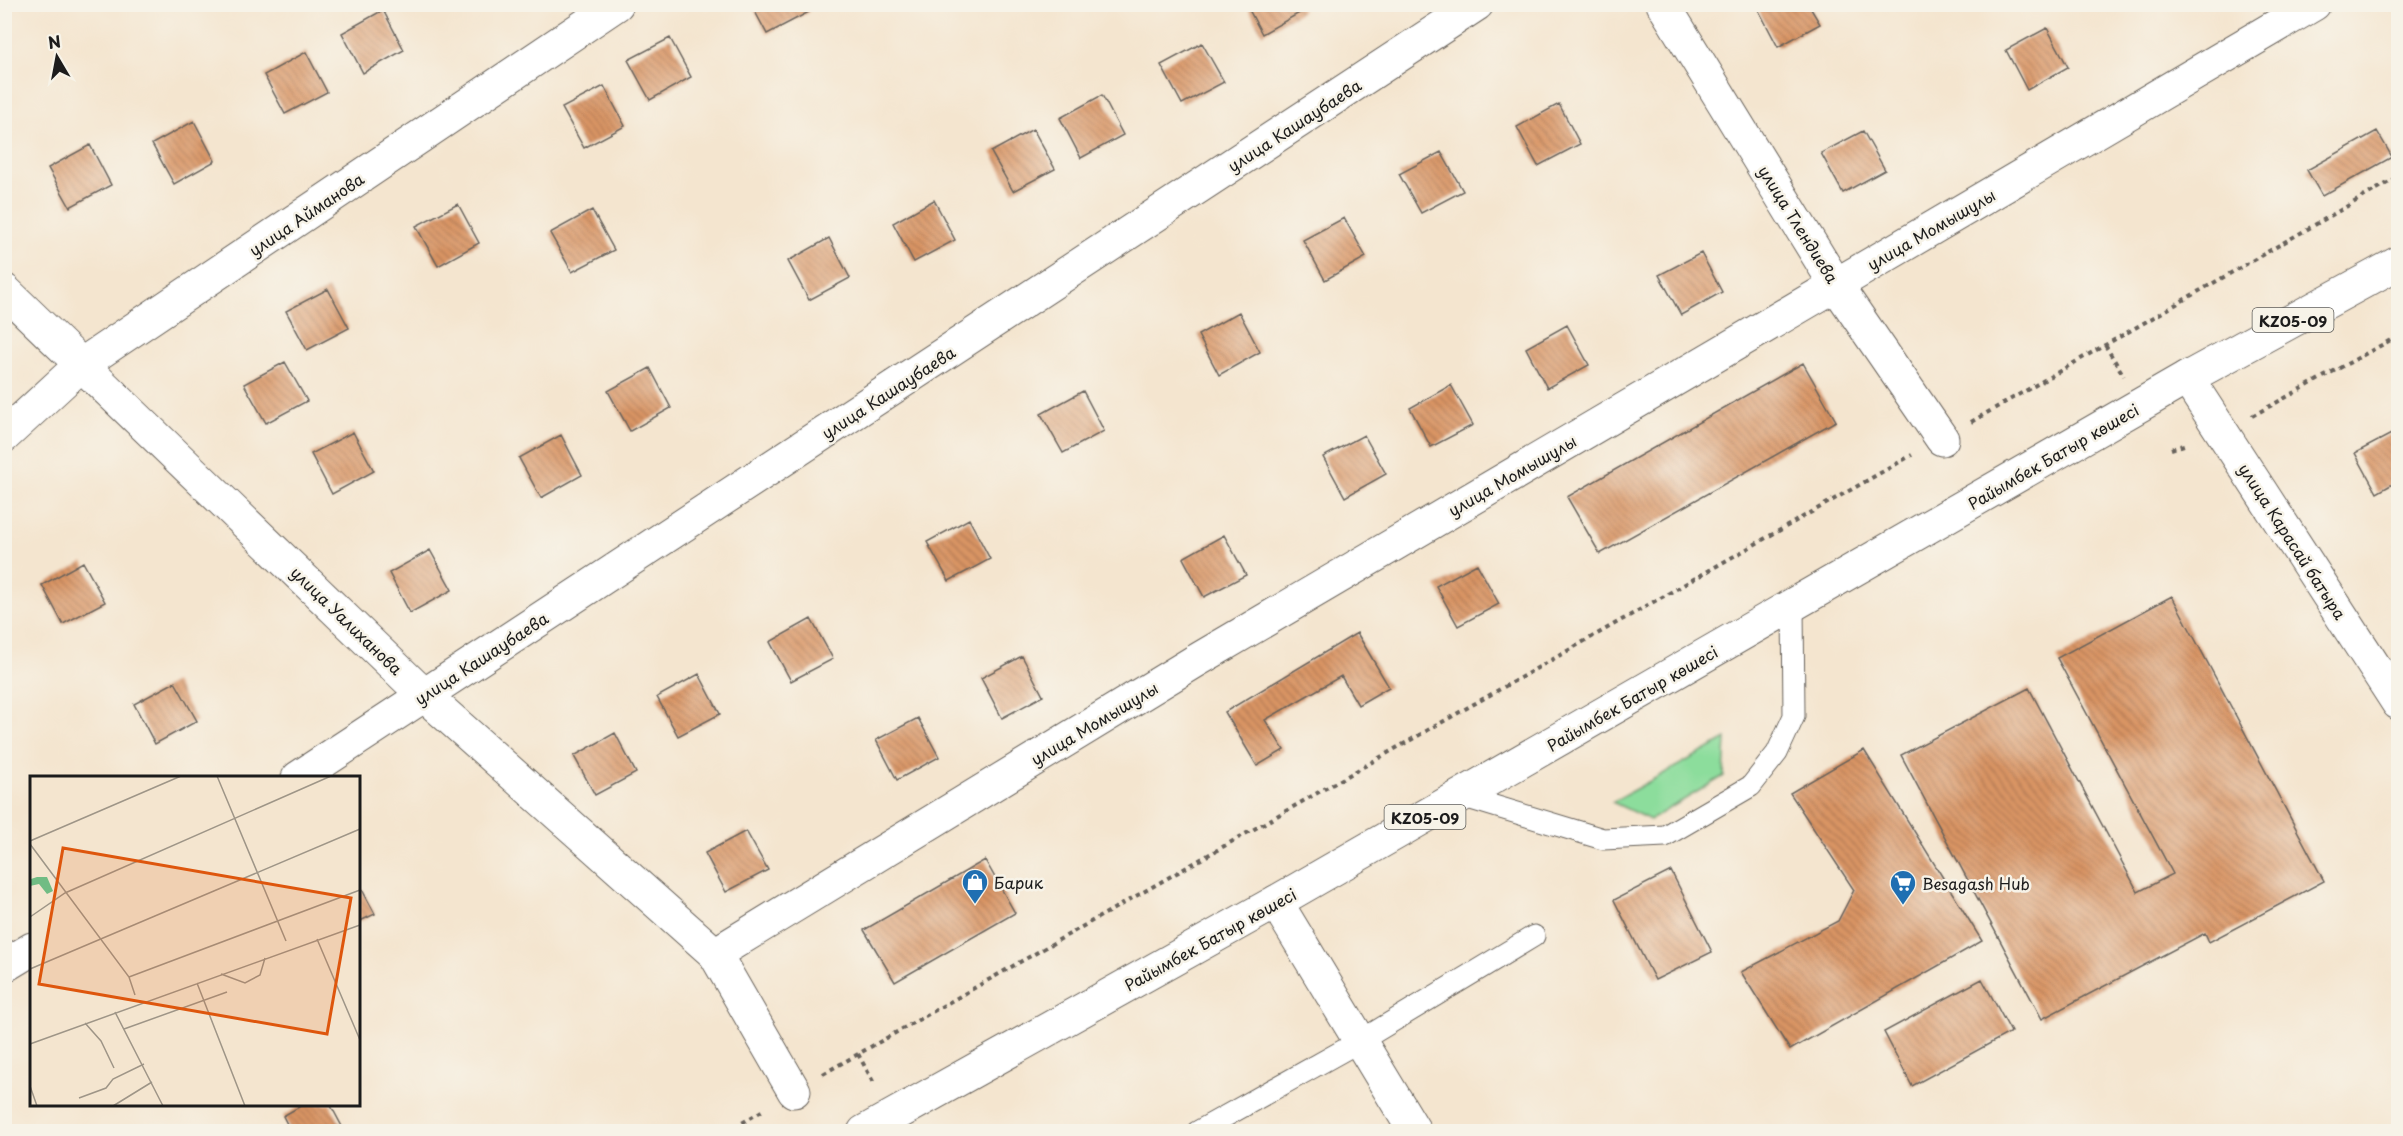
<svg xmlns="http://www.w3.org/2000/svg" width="2403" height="1136" font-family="'Playpen Sans',sans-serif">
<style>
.green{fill:#8cdd9c;stroke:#547c5c;stroke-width:1.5}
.building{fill:url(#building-back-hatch)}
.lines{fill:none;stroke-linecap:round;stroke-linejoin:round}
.service-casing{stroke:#68625b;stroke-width:23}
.minor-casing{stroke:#68625b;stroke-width:35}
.tertiary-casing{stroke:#68625b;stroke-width:35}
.primary-casing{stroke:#68625b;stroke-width:35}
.path{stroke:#68625b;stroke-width:4;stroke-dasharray:4.5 4.5;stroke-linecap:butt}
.service{stroke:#fff;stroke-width:21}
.minor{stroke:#fff;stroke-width:33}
.tertiary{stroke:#fff;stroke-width:33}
.primary{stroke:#fff;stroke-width:33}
.labels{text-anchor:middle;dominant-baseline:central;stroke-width:5;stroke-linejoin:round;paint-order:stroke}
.shield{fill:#f7f3e8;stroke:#5e5c59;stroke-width:1.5}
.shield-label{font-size:15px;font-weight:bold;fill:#1c1c1c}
.street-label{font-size:16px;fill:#1c1c1c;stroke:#f7f3e8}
.poi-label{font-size:16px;fill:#1c1c1c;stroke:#f7f3e8;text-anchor:start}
.inset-road{fill:none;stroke:#9e9587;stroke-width:1.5}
.view{fill:#de560d;fill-opacity:0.15;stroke:#de560d;stroke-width:3}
.inset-edge{fill:none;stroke:#1c1c1c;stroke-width:3}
</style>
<defs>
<pattern id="building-back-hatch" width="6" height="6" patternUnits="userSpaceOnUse" patternTransform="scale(1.5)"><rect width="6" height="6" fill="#d99464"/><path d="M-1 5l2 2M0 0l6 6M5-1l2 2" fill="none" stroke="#af7852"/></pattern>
</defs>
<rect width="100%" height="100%" fill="#f7f3e8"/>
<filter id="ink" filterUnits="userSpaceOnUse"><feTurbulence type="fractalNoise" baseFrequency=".0167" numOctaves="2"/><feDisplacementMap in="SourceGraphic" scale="12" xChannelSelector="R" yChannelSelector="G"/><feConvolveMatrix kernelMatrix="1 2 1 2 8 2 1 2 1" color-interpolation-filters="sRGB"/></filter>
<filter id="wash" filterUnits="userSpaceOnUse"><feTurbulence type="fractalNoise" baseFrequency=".008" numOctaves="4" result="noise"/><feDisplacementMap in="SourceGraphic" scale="24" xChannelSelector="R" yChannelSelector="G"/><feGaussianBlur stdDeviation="1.35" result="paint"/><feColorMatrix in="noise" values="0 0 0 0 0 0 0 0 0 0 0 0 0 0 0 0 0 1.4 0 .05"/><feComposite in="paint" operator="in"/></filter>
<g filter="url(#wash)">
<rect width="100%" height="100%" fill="#f4e5cf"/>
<path class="green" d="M 1726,739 L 1724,776 L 1650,820 L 1612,802 Z"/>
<g id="blocks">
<path class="building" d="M 751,4 L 805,4 L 809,12 L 767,34 Z
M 1246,4 L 1299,4 L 1303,11 L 1262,34 Z
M 1762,4 L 1808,4 L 1820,24 L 1778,47 L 1757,7 Z
M 383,10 L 404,50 L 363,73 L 342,33 Z
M 2047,28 L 2068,67 L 2027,90 L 2006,50 Z
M 670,38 L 691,77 L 650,100 L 628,60 Z
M 1202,43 L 1224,82 L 1182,104 L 1161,65 Z
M 306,52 L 327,92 L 285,114 L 264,75 Z
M 604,86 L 625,126 L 584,148 L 562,108 Z
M 1102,95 L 1123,135 L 1081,158 L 1060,118 Z
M 1559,104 L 1580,144 L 1538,166 L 1517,127 Z
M 194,121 L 215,161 L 174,184 L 152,144 Z
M 1033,129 L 1055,169 L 1013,191 L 991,152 Z
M 1863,131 L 1885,170 L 1843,193 L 1821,153 Z
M 2377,131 L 2392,157 L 2322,196 L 2307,170 Z
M 90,145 L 111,185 L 70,207 L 48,168 Z
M 1441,152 L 1463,191 L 1421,213 L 1399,174 Z
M 934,200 L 955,240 L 914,262 L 893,223 Z
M 458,204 L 479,243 L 438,266 L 416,226 Z
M 592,210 L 614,250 L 572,272 L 550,233 Z
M 1344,218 L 1366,257 L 1325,280 L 1303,240 Z
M 829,238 L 850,278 L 809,300 L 788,261 Z
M 1701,253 L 1722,292 L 1681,315 L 1659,275 Z
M 328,289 L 349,328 L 307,350 L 286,311 Z
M 1239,312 L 1260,352 L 1219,375 L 1198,335 Z
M 1567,325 L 1589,365 L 1547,388 L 1526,348 Z
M 285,362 L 307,401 L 266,423 L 244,384 Z
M 1803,363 L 1836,421 L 1600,554 L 1567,497 Z
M 650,368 L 671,408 L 630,431 L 608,391 Z
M 1451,385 L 1473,425 L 1431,447 L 1410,408 Z
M 1083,391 L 1104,431 L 1063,453 L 1041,414 Z
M 2397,431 L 2398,481 L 2377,493 L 2355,453 Z
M 353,432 L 374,471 L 332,494 L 311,454 Z
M 561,435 L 582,475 L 541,498 L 519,458 Z
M 1364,435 L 1386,474 L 1345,497 L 1323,457 Z
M 969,519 L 990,559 L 949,581 L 927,542 Z
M 1224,535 L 1246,575 L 1204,597 L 1183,558 Z
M 430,550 L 452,590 L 410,613 L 389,573 Z
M 83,562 L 105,602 L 63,624 L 42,585 Z
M 1477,564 L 1499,604 L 1458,626 L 1436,586 Z
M 2172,596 L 2324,881 L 2209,942 L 2205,933 L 2042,1019 L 1901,755 L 2029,688 L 2138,892 L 2173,874 L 2057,658 Z
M 811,619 L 833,659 L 791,681 L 770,642 Z
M 1357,633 L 1389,687 L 1358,705 L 1341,676 L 1265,720 L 1284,750 L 1257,766 L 1225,712 Z
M 1022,656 L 1043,696 L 1002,718 L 981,678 Z
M 699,674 L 720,714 L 678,736 L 657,697 Z
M 175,682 L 197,721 L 155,744 L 134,704 Z
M 918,718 L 939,757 L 897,780 L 876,740 Z
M 615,733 L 636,773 L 595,795 L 574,756 Z
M 1864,750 L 1982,941 L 1790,1050 L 1741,972 L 1838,921 L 1854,890 L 1790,793 Z
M 746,831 L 768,870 L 726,892 L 705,853 Z
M 985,860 L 1015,913 L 895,982 L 864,930 Z
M 1671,871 L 1712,952 L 1655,980 L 1614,900 Z
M 358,882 L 375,914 L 358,922 Z
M 1982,979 L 2011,1032 L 1912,1086 L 1884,1032 Z
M 304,1104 L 330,1104 L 345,1132 L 291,1132 L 283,1116 Z"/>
</g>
</g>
<g filter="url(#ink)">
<use href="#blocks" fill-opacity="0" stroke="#68625b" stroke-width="1.5"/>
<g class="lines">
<g class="service-casing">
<path id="service" d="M 1461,796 L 1603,839 L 1665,836 L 1751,786 L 1777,753 L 1794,716 L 1793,605
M 1197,1132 L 1360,1041 L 1534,936"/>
</g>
<g class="minor-casing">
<path id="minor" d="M 1663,4 L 1836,285 L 1942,439
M 4,290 L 425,696 L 715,954 L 794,1091
M 4,436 L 81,365 L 617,4
M 298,778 L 1477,4
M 1276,902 L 1415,1132
M 715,954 L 1194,662 L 2314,4
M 4,966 L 32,949"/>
</g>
<g class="tertiary-casing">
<path id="tertiary" d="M 2187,378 L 2398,703"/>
</g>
<g class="primary-casing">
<path id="primary" d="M 864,1132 L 1276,902 L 2187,378 L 2398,263"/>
</g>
<path class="path" d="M 2105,345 L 2124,376
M 2252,416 L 2398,336
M 1971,422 L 2398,177
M 2171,449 L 2187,444
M 858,1054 L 875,1085
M 823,1074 L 1912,455
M 727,1132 L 765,1109"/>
<use href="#service" class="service"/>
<use href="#minor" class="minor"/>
<use href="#tertiary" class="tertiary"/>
<use href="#primary" class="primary"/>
</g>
</g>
<defs>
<g id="shop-pin" transform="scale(1.35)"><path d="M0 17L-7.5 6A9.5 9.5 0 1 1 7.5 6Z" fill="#1f6fb2" stroke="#f7f3e8"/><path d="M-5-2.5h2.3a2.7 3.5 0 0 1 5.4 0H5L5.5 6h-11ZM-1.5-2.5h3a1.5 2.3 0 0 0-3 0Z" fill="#fff"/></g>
<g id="supermarket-pin" transform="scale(1.35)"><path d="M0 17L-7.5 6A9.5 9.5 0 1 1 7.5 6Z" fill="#1f6fb2" stroke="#f7f3e8"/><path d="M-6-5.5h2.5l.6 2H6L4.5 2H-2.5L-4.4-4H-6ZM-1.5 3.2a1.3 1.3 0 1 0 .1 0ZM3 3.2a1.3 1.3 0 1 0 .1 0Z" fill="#fff"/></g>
</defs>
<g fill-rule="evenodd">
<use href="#shop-pin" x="975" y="882"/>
<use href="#supermarket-pin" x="1903" y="883"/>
</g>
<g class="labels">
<g class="shield">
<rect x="2252.5" y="308" width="81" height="24" rx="4.5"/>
<rect x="1384.5" y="805" width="81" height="24" rx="4.5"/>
</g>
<g class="shield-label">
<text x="2293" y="320">KZ05-09</text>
<text x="1425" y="817">KZ05-09</text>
</g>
<g class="street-label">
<text transform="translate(1294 125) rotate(-33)">улица Кашаубаева</text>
<text transform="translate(306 214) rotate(-34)">улица Айманова</text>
<text transform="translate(1799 224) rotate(58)">улица Тлендиева</text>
<text transform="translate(1931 229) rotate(-30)">улица Момышулы</text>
<text transform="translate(888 392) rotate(-33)">улица Кашаубаева</text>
<text transform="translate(2053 456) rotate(-30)">Райымбек Батыр көшесі</text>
<text transform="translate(1512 475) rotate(-30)">улица Момышулы</text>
<text transform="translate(2293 541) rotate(57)">улица Карасай батыра</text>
<text transform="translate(347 620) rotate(44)">улица Уалиханова</text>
<text transform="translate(481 658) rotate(-33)">улица Кашаубаева</text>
<text transform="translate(1632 698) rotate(-30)">Райымбек Батыр көшесі</text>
<text transform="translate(1094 723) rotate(-31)">улица Момышулы</text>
<text transform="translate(1210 939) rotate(-29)">Райымбек Батыр көшесі</text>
</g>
<g class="poi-label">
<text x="994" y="882">Барик</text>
<text x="1922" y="883">Besagash Hub</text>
</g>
</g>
<g transform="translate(30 776)">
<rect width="330" height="330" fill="#f4e5cf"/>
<path d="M 7,101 L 17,101 L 23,115 L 17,118 L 9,108 L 0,110 L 1,103 Z" fill="#71bc84"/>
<path class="inset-road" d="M 187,0 L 256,165M 0,65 L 151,0M 0,68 L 99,201 L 105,219M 0,141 L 35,117 L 301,0M 287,163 L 330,264M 0,193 L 330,53M 191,198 L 215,207 L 230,199 L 235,182M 99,201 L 330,114M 167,207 L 215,330M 85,236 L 133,330M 55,247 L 71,265 L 84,292M 94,253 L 197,216M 0,268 L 330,149M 0,310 L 7,330M 49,322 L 76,312 L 83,303 L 114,288M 83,330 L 122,306"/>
<path class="view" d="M 33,72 L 321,122 L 297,258 L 9,208 Z"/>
<rect width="330" height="330" class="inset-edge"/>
</g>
<rect width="2403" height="1136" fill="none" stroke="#f7f3e8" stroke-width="24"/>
<g transform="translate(57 57) rotate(350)" stroke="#f7f3e8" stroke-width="4.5" paint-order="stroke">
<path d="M0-4.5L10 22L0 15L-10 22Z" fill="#1c1c1c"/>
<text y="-9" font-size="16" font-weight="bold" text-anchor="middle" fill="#1c1c1c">N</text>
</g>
</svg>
